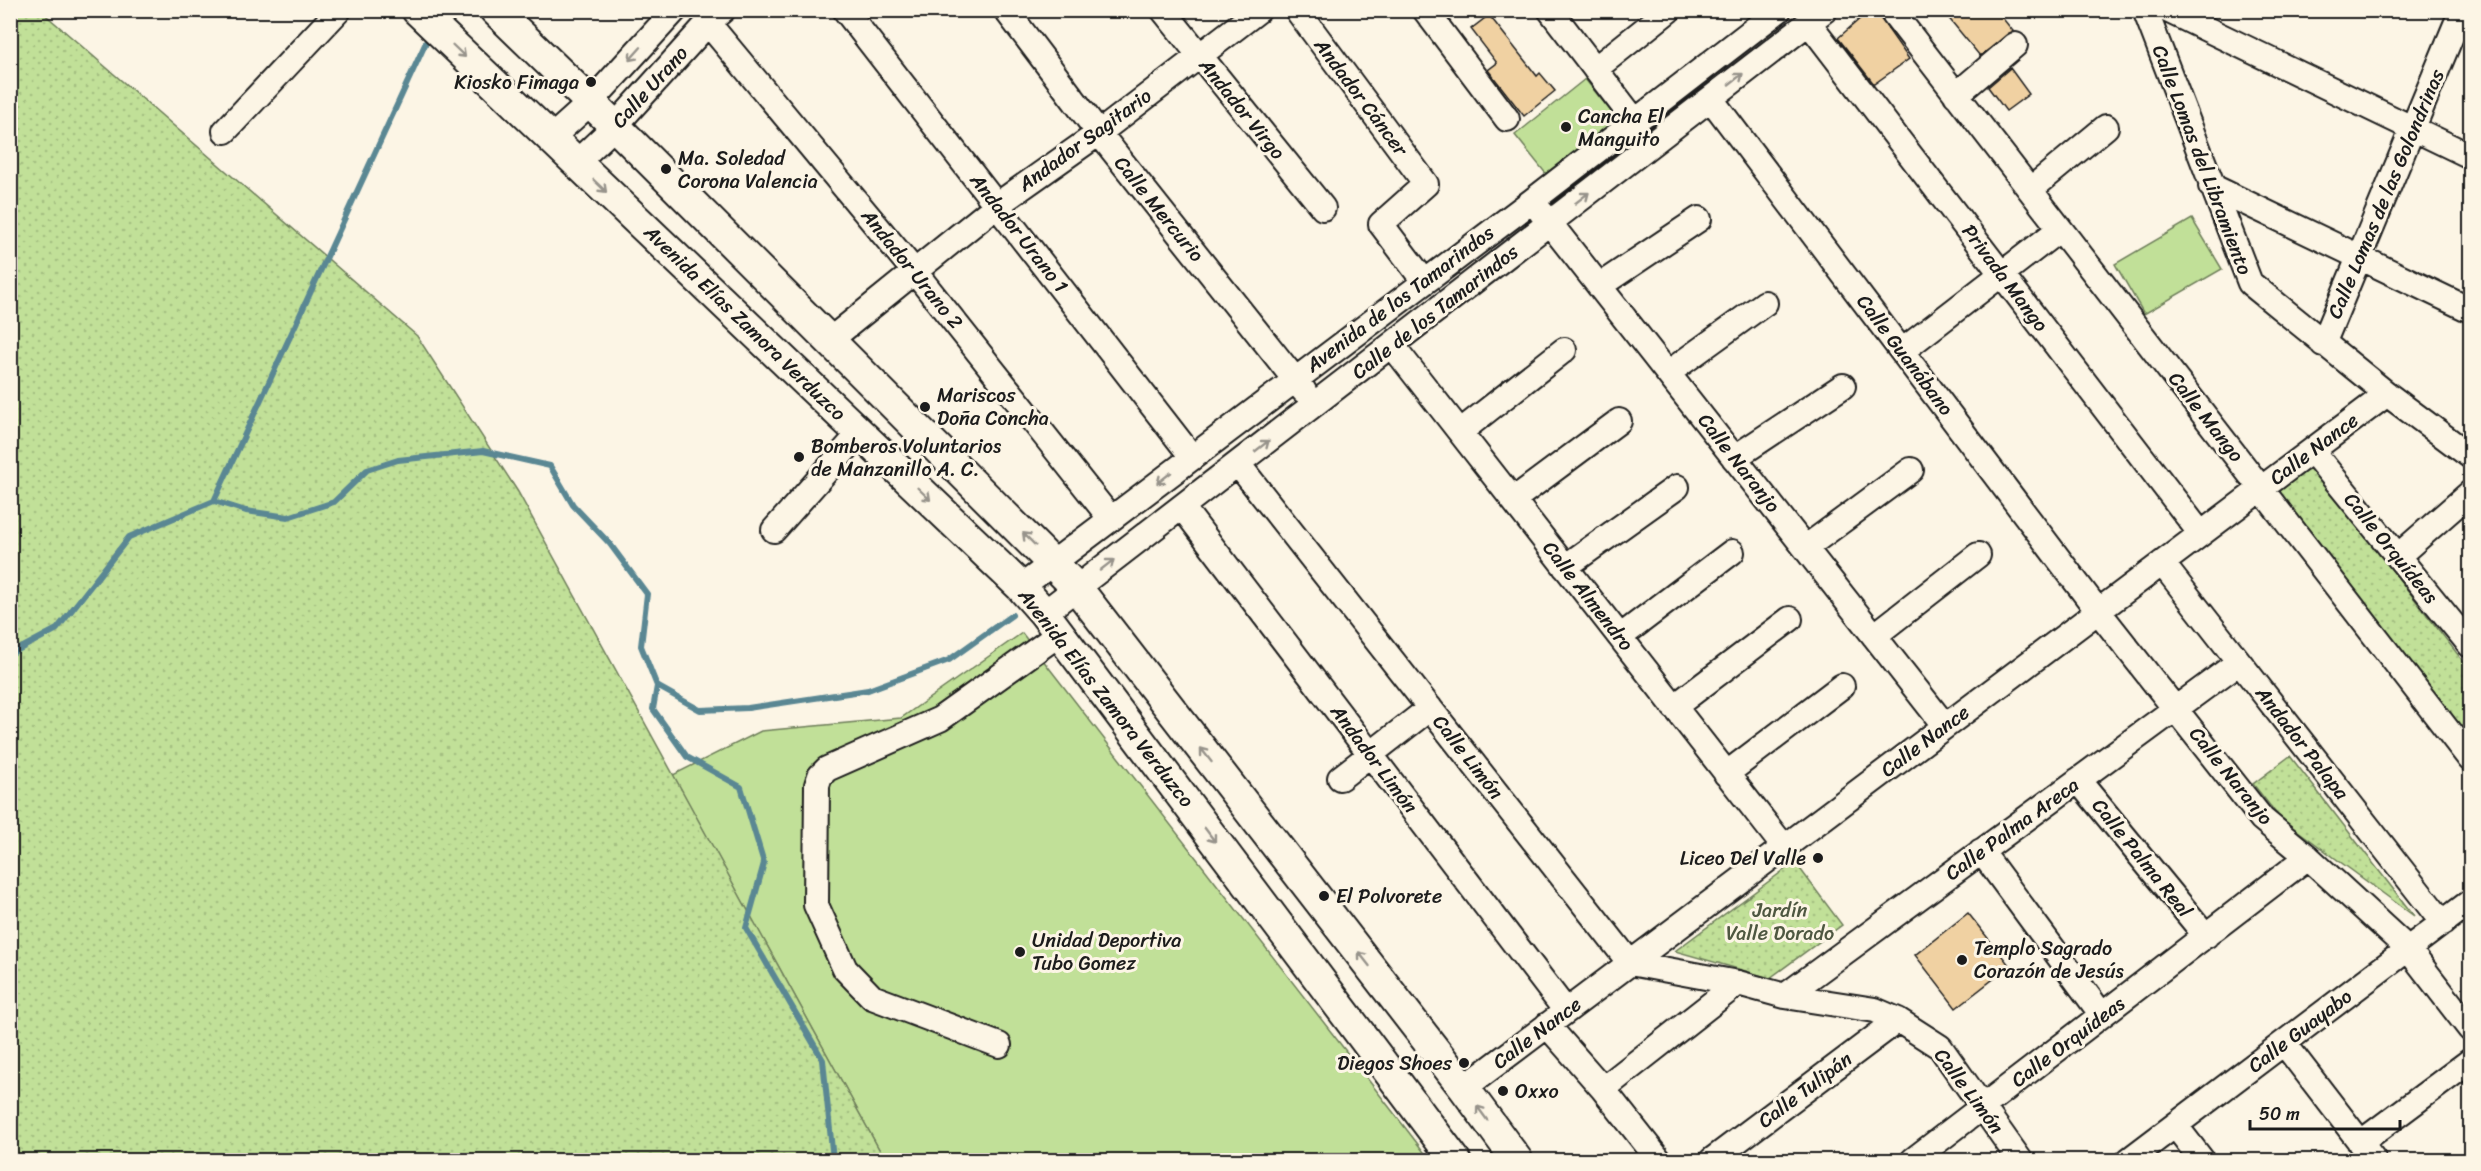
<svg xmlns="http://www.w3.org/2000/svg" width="2481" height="1171" font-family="Sriracha,sans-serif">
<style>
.grass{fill:#c1e098;stroke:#6e7e5a;stroke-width:1.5}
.park{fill:url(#park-dots);stroke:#6e7e5a;stroke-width:1.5}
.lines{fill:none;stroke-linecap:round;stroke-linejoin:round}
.stream{stroke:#5a8793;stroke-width:6}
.building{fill:#f0d1a2;stroke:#1c1c1c;stroke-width:1.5}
.minor-casing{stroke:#1c1c1c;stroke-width:28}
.major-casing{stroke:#1c1c1c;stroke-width:34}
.minor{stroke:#fcf5e5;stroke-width:24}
.major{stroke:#fcf5e5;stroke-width:30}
.oneway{stroke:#97938b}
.poi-dot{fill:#1c1c1c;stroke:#fcf5e5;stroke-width:2}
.labels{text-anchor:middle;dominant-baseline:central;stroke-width:6;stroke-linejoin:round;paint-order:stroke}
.poi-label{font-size:20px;fill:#1c1c1c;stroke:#fcf5e5;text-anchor:start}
.street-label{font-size:20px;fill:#1c1c1c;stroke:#fcf5e5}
.park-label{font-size:20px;fill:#4e5741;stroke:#fcf5e5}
</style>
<defs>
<pattern id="park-dots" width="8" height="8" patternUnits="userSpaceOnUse" patternTransform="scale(1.5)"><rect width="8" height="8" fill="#c1e098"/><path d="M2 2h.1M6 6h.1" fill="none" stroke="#a5c082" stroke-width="1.8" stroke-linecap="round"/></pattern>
</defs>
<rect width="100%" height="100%" fill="#fcf5e5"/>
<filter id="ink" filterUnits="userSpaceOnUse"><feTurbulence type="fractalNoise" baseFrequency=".0167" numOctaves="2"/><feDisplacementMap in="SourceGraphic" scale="12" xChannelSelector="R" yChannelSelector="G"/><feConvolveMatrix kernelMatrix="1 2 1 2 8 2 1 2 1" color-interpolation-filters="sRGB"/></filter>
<g filter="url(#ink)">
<path class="grass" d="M 1585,79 L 1617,119 L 1547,175 L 1515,135 Z
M 2192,219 L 2222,269 L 2144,314 L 2115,264 Z
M 1022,633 L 1407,1130 L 1430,1160 L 885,1160 L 673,775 L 761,731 L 901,718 Z"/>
<path class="park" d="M 10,11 L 41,11 L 417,336 L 518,492 L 885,1160 L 11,1160 Z
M 2309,464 L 2470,670 L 2470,740 L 2275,490 Z
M 2290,756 L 2414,916 L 2279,817 L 2253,784 Z
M 1795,862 L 1842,925 L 1770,978 L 1675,951 Z"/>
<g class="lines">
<path class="stream" d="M 214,501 L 246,511 L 288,517 L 334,502 L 367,470 L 398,460 L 483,451 L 550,466 L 573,505 L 610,544 L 647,594 L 641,646 L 657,686 L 700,710 L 748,708 L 868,690 L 949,660 L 1012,615
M 10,654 L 57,629 L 129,537 L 214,501 L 428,38
M 657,686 L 653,709 L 687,757 L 741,787 L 764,863 L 746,928 L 823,1060 L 833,1160"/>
</g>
<path class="building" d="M 1870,10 L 1874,10 L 1878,15 L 1909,59 L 1874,84 L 1838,38 Z
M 1942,10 L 1996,10 L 2013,31 L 1980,56 Z
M 1489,15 L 1537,76 L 1540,73 L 1555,91 L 1524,116 L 1488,70 L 1497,63 L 1471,29 Z
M 2010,68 L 2029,94 L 2006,111 L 1988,87 Z
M 1968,913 L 2010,966 L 1956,1008 L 1915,955 Z"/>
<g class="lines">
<g class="minor-casing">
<path id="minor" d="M 845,10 L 1192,457
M 1006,10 L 1099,133 L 1304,391
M 1163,10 L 1323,208
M 1297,10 L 1426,184 L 1381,224 L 1424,281
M 1425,10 L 1507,119
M 1550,10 L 1635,121
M 1891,10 L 2470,759
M 2145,10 L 2250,283 L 2387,394 L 2470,456
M 2167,10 L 2470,156
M 708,23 L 914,271 L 1111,519
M 1809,23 L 2201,534
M 1595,69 L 1669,10
M 1956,95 L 2015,45
M 1711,99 L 2098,611 L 2262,819 L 2308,857 L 2408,949 L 2470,1029
M 225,131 L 339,10
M 550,139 L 590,103 L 675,10
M 576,163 L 615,126 L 708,23 L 723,10
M 2211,186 L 2470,310
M 2030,190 L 2106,127
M 1541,212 L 1945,726
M 1599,286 L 1699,219
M 830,340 L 997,205 L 1099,133 L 1259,10
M 2323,344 L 2462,10
M 1392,345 L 1784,847
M 1902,351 L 2060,229
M 1668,373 L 1765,303
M 1460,432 L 1564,350
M 2312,451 L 2470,645
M 1734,458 L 1843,386
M 1238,464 L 1630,963 L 1738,983 L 1785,996 L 1875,1010 L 1898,1020 L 1940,1047 L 2020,1160
M 1513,500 L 1619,421
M 1182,507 L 1566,1011
M 774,530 L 860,433
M 1805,548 L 1911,470
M 2398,556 L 2470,493
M 2162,563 L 2443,923
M 1565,567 L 1677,487
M 1021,587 L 1532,201 L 1779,10
M 1044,613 L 1825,10
M 1874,636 L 1978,555
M 1620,637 L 1732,552
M 1674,707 L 1790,619
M 1726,774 L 1842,686
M 1340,778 L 1430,708
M 2078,780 L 2206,936
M 1981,851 L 2102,1015
M 1785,996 L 2239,662
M 1547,1025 L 1603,1089 L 1659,1160
M 2284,1043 L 2374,1160
M 999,1045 L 872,997 L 845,969 L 816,905 L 817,785 L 820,776 L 827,769 L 940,719 L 1059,634
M 1464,1088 L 2387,394
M 1603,1089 L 1738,983
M 2175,1125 L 2202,1160
M 2360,1143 L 2470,1061
M 1712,1160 L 1898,1020
M 1913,1160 L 2308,857
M 2129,1160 L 2470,902"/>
</g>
<g class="major-casing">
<path id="major" d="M 417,10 L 1021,587 L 1044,613 L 1455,1160
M 495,10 L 615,126 L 1077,588 L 1464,1088 L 1517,1160"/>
</g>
<use href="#minor" class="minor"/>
<use href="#major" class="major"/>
</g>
<defs><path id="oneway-shaft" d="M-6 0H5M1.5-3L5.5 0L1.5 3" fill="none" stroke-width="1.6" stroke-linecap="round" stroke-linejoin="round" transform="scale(1.5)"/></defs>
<g class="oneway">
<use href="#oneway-shaft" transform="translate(459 51) rotate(44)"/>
<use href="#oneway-shaft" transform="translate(635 54) rotate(132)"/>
<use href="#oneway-shaft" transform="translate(1736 79) rotate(-38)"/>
<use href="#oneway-shaft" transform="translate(600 186) rotate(44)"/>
<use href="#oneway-shaft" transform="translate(1582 198) rotate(-38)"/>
<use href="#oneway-shaft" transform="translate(1262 446) rotate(-38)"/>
<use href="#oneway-shaft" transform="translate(1164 478) rotate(142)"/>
<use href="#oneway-shaft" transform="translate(924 494) rotate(44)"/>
<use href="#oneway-shaft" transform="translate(1029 539) rotate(-135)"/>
<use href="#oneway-shaft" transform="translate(1107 565) rotate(-38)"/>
<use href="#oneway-shaft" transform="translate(1206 755) rotate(-128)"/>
<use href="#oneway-shaft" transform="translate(1210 835) rotate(53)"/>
<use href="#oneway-shaft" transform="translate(1364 959) rotate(-128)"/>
<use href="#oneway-shaft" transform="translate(1482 1113) rotate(-126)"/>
</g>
</g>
<g class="poi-dot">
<circle cx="591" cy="82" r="6"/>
<circle cx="1566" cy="127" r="6"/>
<circle cx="666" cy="169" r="6"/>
<circle cx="925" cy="407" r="6"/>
<circle cx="799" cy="457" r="6"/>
<circle cx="1818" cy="858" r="6"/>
<circle cx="1324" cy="896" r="6"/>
<circle cx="1020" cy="952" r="6"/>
<circle cx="1962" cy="960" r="6"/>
<circle cx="1464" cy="1063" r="6"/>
<circle cx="1503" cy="1091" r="6"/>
</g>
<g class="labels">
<g class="poi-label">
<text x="579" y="82" text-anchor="end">Kiosko Fimaga</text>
<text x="1578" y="116">Cancha El<tspan x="1578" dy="23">Manguito</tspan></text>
<text x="678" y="158">Ma. Soledad<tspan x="678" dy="23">Corona Valencia</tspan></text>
<text x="937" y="395">Mariscos<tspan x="937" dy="23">Doña Concha</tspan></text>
<text x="811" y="446">Bomberos Voluntarios<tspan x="811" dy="23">de Manzanillo A. C.</tspan></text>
<text x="1806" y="858" text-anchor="end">Liceo Del Valle</text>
<text x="1336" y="896">El Polvorete</text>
<text x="1032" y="940">Unidad Deportiva<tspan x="1032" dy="23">Tubo Gomez</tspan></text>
<text x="1974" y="948">Templo Sagrado<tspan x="1974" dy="23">Corazón de Jesús</tspan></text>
<text x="1452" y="1063" text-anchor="end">Diegos Shoes</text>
<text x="1515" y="1091">Oxxo</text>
</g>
<g class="street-label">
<text transform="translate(650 87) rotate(-48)">Calle Urano</text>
<text transform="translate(1361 97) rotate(53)">Andador Cáncer</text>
<text transform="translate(1242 109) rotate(51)">Andador Virgo</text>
<text transform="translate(1085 140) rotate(-36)">Andador Sagitario</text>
<text transform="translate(2202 160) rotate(69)">Calle Lomas del Libramiento</text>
<text transform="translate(2386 194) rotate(-67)">Calle Lomas de las Golondrinas</text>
<text transform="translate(1159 209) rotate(51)">Calle Mercurio</text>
<text transform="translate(1019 233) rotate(52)">Andador Urano 1</text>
<text transform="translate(912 269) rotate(51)">Andador Urano 2</text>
<text transform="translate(2005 278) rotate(53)">Privada Mango</text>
<text transform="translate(1400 299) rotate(-37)">Avenida de los Tamarindos</text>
<text transform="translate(1435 312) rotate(-38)">Calle de los Tamarindos</text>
<text transform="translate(745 323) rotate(44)">Avenida Elías Zamora Verduzco</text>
<text transform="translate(1905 355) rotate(53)">Calle Guanábano</text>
<text transform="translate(2206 417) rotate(52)">Calle Mango</text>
<text transform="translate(2314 449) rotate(-37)">Calle Nance</text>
<text transform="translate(1739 463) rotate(52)">Calle Naranjo</text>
<text transform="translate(2391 548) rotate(51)">Calle Orquídeas</text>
<text transform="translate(1588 596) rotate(52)">Calle Almendro</text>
<text transform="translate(1106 698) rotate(52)">Avenida Elías Zamora Verduzco</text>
<text transform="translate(1925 741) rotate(-37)">Calle Nance</text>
<text transform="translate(2302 743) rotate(52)">Andador Palapa</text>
<text transform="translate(1468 757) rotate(52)">Calle Limón</text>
<text transform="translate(1374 759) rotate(53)">Andador Limón</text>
<text transform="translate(2231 776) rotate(51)">Calle Naranjo</text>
<text transform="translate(2012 829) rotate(-36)">Calle Palma Areca</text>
<text transform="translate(2142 858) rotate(51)">Calle Palma Real</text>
<text transform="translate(2300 1031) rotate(-37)">Calle Guayabo</text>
<text transform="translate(1537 1033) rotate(-37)">Calle Nance</text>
<text transform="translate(2068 1042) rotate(-37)">Calle Orquídeas</text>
<text transform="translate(1805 1090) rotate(-37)">Calle Tulipán</text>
<text transform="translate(1969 1091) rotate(53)">Calle Limón</text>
</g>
<g class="park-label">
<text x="1780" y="910">Jardín<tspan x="1780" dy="23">Valle Dorado</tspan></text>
</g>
</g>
<rect width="2481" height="1171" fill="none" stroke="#fcf5e5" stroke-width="36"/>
<rect x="18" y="18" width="2445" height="1135" fill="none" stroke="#1c1c1c" stroke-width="2" filter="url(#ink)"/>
<path d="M2250 1120v9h150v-9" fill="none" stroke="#1c1c1c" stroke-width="3"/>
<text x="2259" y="1120" font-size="18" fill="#1c1c1c" stroke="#fcf5e5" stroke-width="4.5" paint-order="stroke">50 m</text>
</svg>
